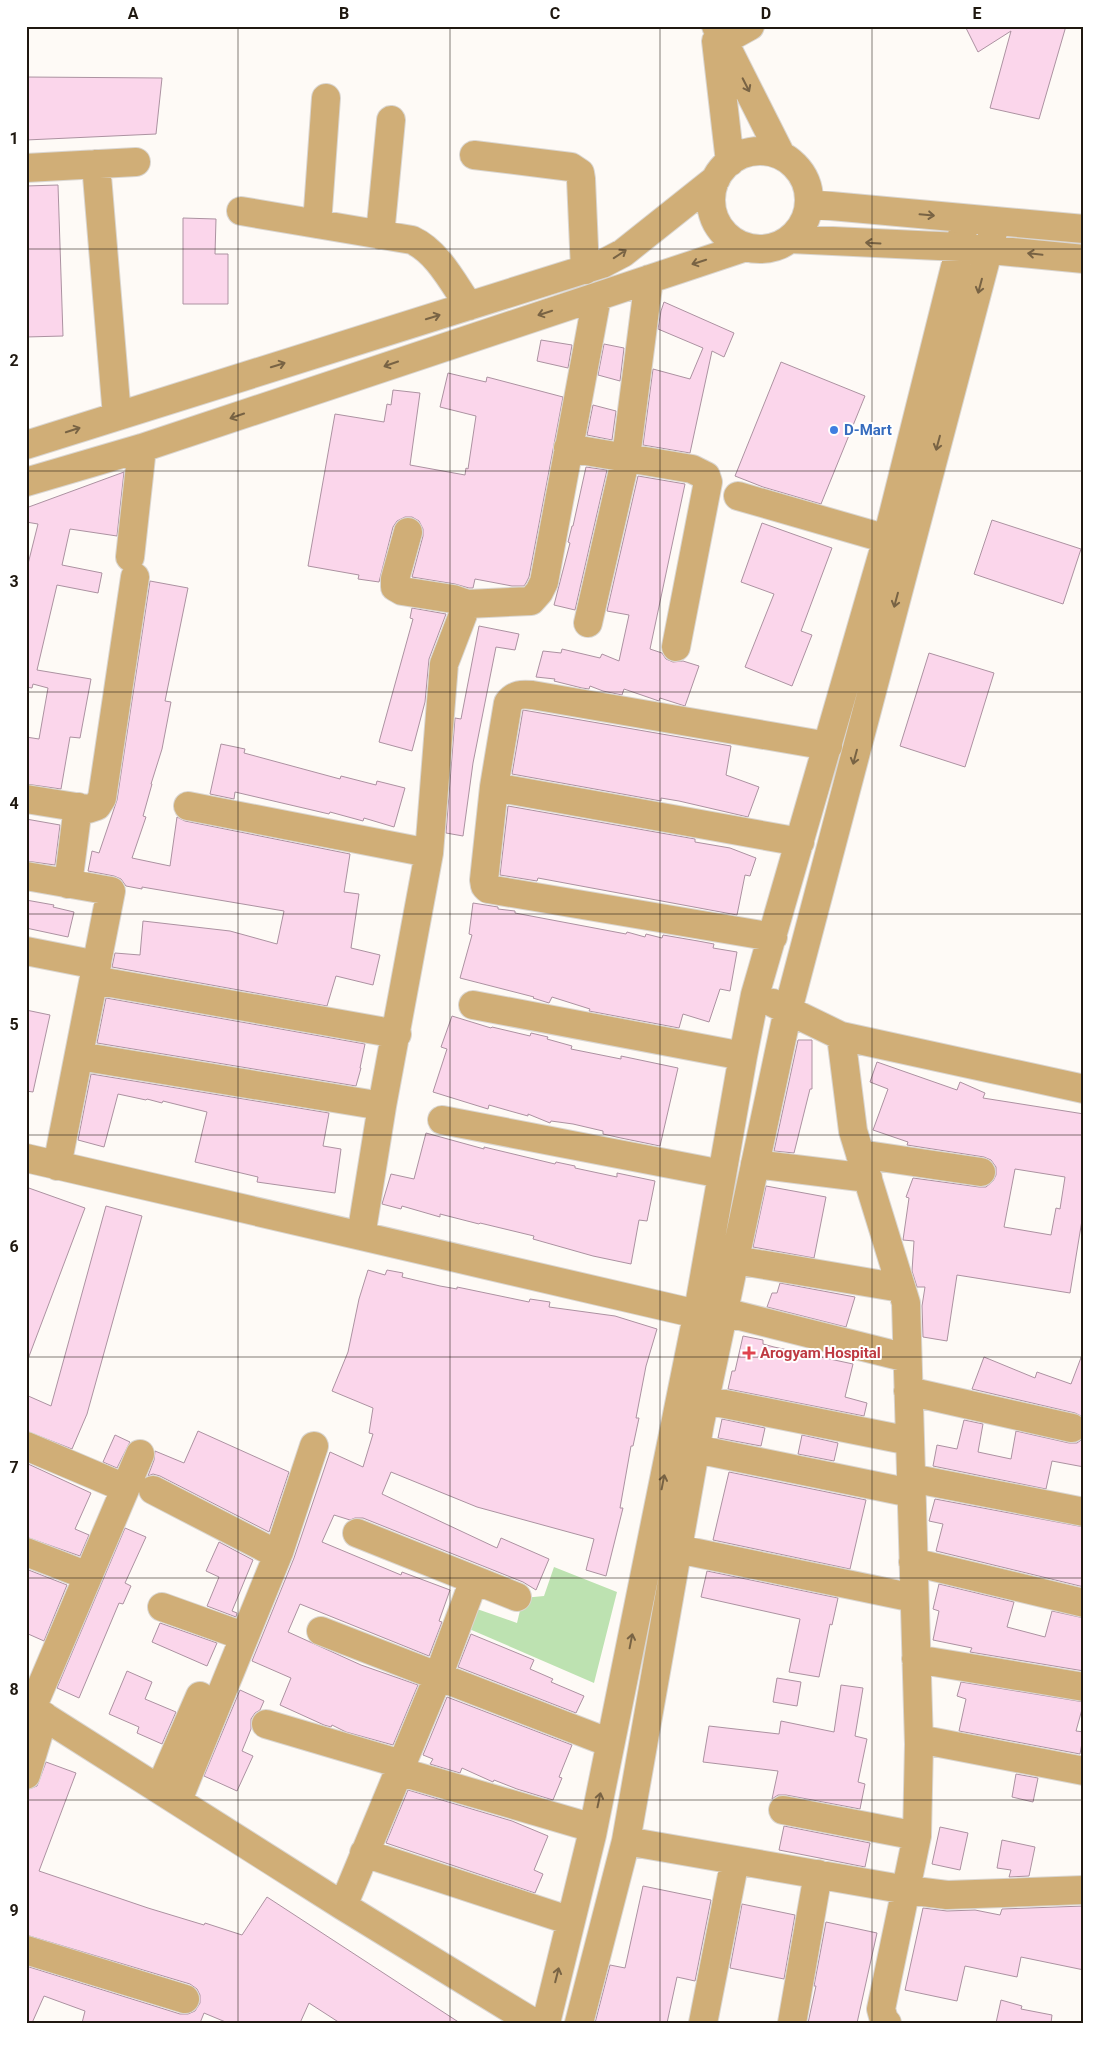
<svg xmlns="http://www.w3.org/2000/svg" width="1110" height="2049" font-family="Roboto,sans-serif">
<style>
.green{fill:#bde2b1}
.building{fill:#fbd6eb;stroke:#ac92a1;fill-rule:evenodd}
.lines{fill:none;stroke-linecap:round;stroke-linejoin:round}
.minor-casing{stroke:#dad6d1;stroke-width:30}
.minor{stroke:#d0ae77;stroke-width:28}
.oneway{stroke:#786344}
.grid{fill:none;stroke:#1f1810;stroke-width:1;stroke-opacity:0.55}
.shop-dot{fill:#3f7fe0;stroke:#fff;stroke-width:2}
.health-dot{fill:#e0444e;stroke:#fff;stroke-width:2}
.labels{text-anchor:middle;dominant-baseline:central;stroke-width:4;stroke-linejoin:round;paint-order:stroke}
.shop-label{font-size:15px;font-weight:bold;fill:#366cbe;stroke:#fff;text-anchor:start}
.health-label{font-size:15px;font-weight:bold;fill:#be3a42;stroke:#fff;text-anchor:start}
.neatline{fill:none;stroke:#1f1810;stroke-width:2}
.grid-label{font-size:16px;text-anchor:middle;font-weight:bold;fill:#1f1810}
</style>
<rect width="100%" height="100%" fill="#fefaf6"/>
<path class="green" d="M 554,1567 L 617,1592 L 594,1683 L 467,1628 L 477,1609 L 517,1623 L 523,1598 L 544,1596 Z"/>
<path class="building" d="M 965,26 L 1066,26 L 1039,119 L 990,108 L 1011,31 L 978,52 Z
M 26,77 L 162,78 L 156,134 L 26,140 Z
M 58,185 L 63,336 L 26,337 L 26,186 Z
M 183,218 L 216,219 L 215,254 L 228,254 L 228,304 L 183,304 Z
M 664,302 L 734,333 L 724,357 L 712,351 L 690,453 L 643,445 L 653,369 L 690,379 L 703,348 L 658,329 L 661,311 Z
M 541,340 L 572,345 L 568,368 L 537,361 Z
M 604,344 L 624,348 L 620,381 L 598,375 Z
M 781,362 L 865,396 L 821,504 L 763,487 L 735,476 Z
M 448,373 L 486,382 L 487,377 L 563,397 L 529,577 L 526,583 L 524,586 L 512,586 L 475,579 L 473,588 L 469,588 L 455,584 L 412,577 L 423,536 L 423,529 L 419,521 L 412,517 L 405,517 L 397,521 L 393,527 L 379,582 L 358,579 L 359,575 L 308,566 L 335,414 L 384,422 L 387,404 L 391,405 L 393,390 L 420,393 L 410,465 L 465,475 L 466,468 L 468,469 L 476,416 L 440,407 Z
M 593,405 L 616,411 L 612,440 L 587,435 Z
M 586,467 L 607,470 L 575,610 L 554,605 L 570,543 L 568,542 L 572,526 L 573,526 Z
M 124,472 L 117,536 L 70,529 L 62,565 L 102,573 L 98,593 L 57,585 L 37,670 L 91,679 L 80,738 L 70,737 L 61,789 L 26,784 L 26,737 L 39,739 L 48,688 L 33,684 L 32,688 L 26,687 L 26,572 L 38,524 L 26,522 L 26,508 Z
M 638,476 L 685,484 L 650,649 L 662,653 L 666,659 L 673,662 L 683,661 L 699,666 L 685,706 L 660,698 L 659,701 L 624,689 L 622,695 L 603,691 L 590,686 L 589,689 L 582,688 L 554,681 L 555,679 L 536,677 L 543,651 L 561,653 L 562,649 L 600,658 L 602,654 L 619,661 L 629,615 L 607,611 Z
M 992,520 L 1081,549 L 1063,604 L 974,574 Z
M 762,523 L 832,548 L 801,631 L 812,635 L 792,686 L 745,667 L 774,594 L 741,582 Z
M 150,581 L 188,588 L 165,701 L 171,702 L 162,749 L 151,784 L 152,784 L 143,816 L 146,817 L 132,858 L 170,866 L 177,817 L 185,821 L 350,854 L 344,892 L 359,894 L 351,948 L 380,955 L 373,985 L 336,976 L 327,1006 L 112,967 L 115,953 L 140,955 L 143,921 L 230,931 L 277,944 L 284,911 L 142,887 L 142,889 L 126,886 L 121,879 L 114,876 L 88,871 L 92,851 L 99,853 L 117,800 Z
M 412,608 L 446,614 L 429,659 L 425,702 L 412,751 L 379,742 L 413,619 L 410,618 Z
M 479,626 L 519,634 L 515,650 L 496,647 L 473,763 L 463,836 L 446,833 L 455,718 L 461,719 Z
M 929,653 L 994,673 L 965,767 L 900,746 Z
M 523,710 L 731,746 L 726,775 L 759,787 L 748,817 L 679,801 L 661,798 L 661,801 L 512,774 Z
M 221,744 L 245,749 L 244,753 L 340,779 L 341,776 L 376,785 L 377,781 L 405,788 L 394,827 L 364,818 L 363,821 L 330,812 L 329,814 L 235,792 L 234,799 L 210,794 Z
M 508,806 L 695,839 L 695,842 L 730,848 L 756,858 L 750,876 L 745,875 L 737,915 L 538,878 L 537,881 L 500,875 Z
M 26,819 L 60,825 L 55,865 L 26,861 Z
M 26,900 L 54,905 L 53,907 L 74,912 L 68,937 L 26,928 Z
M 473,903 L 498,907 L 498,909 L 515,911 L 515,913 L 626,934 L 627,932 L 645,937 L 646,934 L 662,938 L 663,935 L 698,941 L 714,944 L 713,948 L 737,952 L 730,991 L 720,989 L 709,1022 L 683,1014 L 679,1028 L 589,1011 L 590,1009 L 552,997 L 549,1003 L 533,998 L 534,997 L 460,978 L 472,935 L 469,934 Z
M 106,998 L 365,1044 L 360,1068 L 361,1068 L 356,1086 L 97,1043 Z
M 26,1010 L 50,1015 L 33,1092 L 26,1091 Z
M 452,1016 L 491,1028 L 492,1027 L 530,1036 L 531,1033 L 548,1037 L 547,1039 L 572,1046 L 571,1049 L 621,1059 L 621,1056 L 678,1068 L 660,1146 L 621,1138 L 603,1134 L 603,1131 L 573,1124 L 551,1121 L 550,1123 L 528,1114 L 528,1116 L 510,1111 L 489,1105 L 488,1109 L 433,1092 L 447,1049 L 441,1047 Z
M 798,1040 L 812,1040 L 812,1089 L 810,1089 L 794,1153 L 774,1151 Z
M 877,1062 L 957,1090 L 960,1082 L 985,1093 L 983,1098 L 1084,1114 L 1084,1208 L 1070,1293 L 957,1275 L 947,1341 L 923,1337 L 922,1306 L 925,1287 L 917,1287 L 912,1271 L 914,1241 L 903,1240 L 909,1198 L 906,1197 L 913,1178 L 979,1187 L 986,1187 L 993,1181 L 996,1175 L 996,1167 L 991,1160 L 984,1157 L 907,1145 L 908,1142 L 873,1130 L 888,1089 L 870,1082 ZM 1015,1169 L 1065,1177 L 1060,1209 L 1056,1208 L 1051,1235 L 1004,1227 Z
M 91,1074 L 329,1113 L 323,1146 L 341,1149 L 335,1193 L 257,1182 L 258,1177 L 195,1162 L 207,1112 L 163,1101 L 162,1103 L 147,1099 L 146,1100 L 118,1094 L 104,1147 L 78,1140 Z
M 426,1133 L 484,1149 L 484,1147 L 555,1164 L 556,1162 L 575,1166 L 575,1168 L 617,1177 L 617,1173 L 655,1181 L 647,1221 L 639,1220 L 631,1264 L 593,1256 L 533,1239 L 534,1236 L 480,1223 L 479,1224 L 440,1214 L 440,1217 L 402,1206 L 401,1209 L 382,1204 L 391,1174 L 414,1179 Z
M 766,1186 L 826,1197 L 814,1258 L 753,1247 Z
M 26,1187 L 85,1208 L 28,1359 L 26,1359 Z
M 106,1206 L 142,1216 L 87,1414 L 72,1449 L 26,1431 L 26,1395 L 51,1406 Z
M 368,1270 L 385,1275 L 387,1270 L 403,1273 L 402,1277 L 440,1286 L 457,1289 L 457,1287 L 529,1302 L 530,1299 L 550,1302 L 549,1307 L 615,1316 L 657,1329 L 646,1366 L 636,1418 L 639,1418 L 633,1446 L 631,1446 L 620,1508 L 623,1508 L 606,1576 L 586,1570 L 594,1539 L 477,1507 L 391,1472 L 382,1494 L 497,1548 L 501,1538 L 549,1559 L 536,1590 L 523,1582 L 363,1518 L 355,1518 L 350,1520 L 334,1515 L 322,1542 L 401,1575 L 402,1572 L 450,1590 L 439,1621 L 442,1622 L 429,1656 L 300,1604 L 288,1632 L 361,1665 L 418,1685 L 393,1745 L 346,1732 L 332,1725 L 331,1727 L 324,1725 L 280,1705 L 291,1678 L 252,1661 L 294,1558 L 330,1452 L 363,1467 L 373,1434 L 369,1433 L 373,1408 L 332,1391 L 348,1352 L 359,1299 Z
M 780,1283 L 855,1297 L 846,1327 L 767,1307 L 772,1293 L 777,1293 Z
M 743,1336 L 763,1340 L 763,1344 L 774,1347 L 853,1364 L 845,1397 L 867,1403 L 864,1416 L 728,1389 L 732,1371 L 735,1371 Z
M 1082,1355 L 1084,1355 L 1083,1417 L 1075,1413 L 972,1389 L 984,1357 L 1035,1378 L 1037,1372 L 1071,1384 Z
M 722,1419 L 765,1428 L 761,1446 L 718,1438 Z
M 964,1420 L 983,1424 L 978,1452 L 1011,1459 L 1016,1431 L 1069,1443 L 1077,1443 L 1084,1438 L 1084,1467 L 1052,1461 L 1046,1489 L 933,1466 L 937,1445 L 957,1449 Z
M 198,1431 L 289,1472 L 269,1532 L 160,1476 L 153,1474 L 148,1476 L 154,1460 L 155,1451 L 184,1463 Z
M 115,1435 L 130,1442 L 117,1468 L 103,1462 Z
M 802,1435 L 838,1443 L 834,1461 L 798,1454 Z
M 26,1463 L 91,1493 L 75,1529 L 89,1535 L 80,1556 L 26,1537 Z
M 729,1472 L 866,1500 L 850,1569 L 713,1540 Z
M 935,1499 L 1084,1527 L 1084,1587 L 936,1551 L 943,1524 L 929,1521 Z
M 125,1528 L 146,1537 L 125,1583 L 131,1586 L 123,1604 L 119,1603 L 79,1698 L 57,1688 Z
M 219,1542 L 253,1560 L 232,1611 L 237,1613 L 236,1617 L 207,1606 L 219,1577 L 206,1571 Z
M 26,1569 L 67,1585 L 44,1641 L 26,1633 Z
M 707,1571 L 838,1598 L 832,1625 L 830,1624 L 819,1677 L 789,1672 L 800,1619 L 701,1597 Z
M 939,1584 L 1014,1602 L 1007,1627 L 1045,1637 L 1052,1611 L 1084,1618 L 1084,1671 L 970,1652 L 972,1648 L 933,1640 L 939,1611 L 933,1609 Z
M 160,1623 L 217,1643 L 207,1666 L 152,1642 Z
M 471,1634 L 534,1660 L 530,1669 L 553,1679 L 551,1682 L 584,1696 L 576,1713 L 458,1667 Z
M 127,1671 L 152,1682 L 145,1699 L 176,1712 L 162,1744 L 137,1733 L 139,1727 L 109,1714 Z
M 777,1678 L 801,1682 L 797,1706 L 773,1702 Z
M 961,1682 L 1084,1702 L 1076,1731 L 1084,1732 L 1080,1754 L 959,1731 L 966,1699 L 957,1696 Z
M 841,1685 L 863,1688 L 855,1736 L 867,1739 L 858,1782 L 865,1784 L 860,1809 L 786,1795 L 778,1795 L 772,1799 L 778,1771 L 703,1762 L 709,1726 L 779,1734 L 781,1721 L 834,1732 Z
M 240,1690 L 264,1701 L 260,1710 L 255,1713 L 251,1719 L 251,1729 L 242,1751 L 253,1756 L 237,1791 L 204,1776 Z
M 447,1697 L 572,1745 L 559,1777 L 562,1778 L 553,1800 L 517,1789 L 494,1780 L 493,1782 L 462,1768 L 460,1773 L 430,1764 L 433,1759 L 423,1755 Z
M 46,1762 L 76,1773 L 39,1871 L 148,1908 L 204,1925 L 205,1923 L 242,1935 L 267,1897 L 460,2023 L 340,2023 L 309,2003 L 300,2023 L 228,2023 L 204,2013 L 200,2023 L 82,2023 L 85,2011 L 44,1996 L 32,2023 L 26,2023 L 26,1966 L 180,2014 L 188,2014 L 195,2011 L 200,2003 L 200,1995 L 197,1989 L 190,1984 L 26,1935 L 26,1790 L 37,1786 Z
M 1016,1774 L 1038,1778 L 1033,1802 L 1012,1797 Z
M 408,1790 L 512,1821 L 548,1836 L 534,1870 L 543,1874 L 535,1893 L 386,1843 Z
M 784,1826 L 870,1843 L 865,1867 L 779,1850 Z
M 940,1827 L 968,1833 L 960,1870 L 932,1864 Z
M 1002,1840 L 1035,1847 L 1029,1876 L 1009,1877 L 1011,1870 L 997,1868 Z
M 643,1886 L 711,1900 L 695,1981 L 677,1977 L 667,2023 L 595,2023 L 610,1965 L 625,1968 Z
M 742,1904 L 795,1915 L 784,1979 L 730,1968 Z
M 1084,1906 L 1084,1970 L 1021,1957 L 1017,1977 L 965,1966 L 957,2001 L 905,1990 L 923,1908 L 947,1911 L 975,1910 L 1000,1915 L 1002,1909 Z
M 826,1922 L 877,1933 L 857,2023 L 808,2023 L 816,1986 L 814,1986 Z
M 1001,2000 L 1022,2006 L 1021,2009 L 1052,2015 L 1051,2023 L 996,2023 Z"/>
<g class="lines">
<g class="minor-casing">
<path id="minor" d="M 716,26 L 781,155
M 716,41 L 730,162
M 723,41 L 750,26
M711 200a49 49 0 1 1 98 0a49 49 0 1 1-98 0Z
M 474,155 L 571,167 L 580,173 L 581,179 L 585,270
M 96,164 L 117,416
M 26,168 L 136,162
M 809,204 L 1084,229
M 241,211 L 412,240 C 438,252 453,283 469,306
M 317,224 L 326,98
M 380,235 L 391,120
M 790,239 L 960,247 L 1084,259
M 26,445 L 602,264 L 623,253 L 716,179
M 568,448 L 692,469 L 706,476 L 708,482 L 676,647
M 26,482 L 142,448 L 746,247
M 738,496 L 887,539
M 408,532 L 395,579 L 395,587 L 402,591 L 453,599 L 467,604
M 130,557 L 142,448
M 588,623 L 626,457 L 649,279
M 494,787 L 800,842
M 26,799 L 88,809 L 97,806 L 102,798 L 135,577
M 188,806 L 429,853
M 26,876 L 111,891 L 57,1166
M 68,884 L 78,807
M 773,937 L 488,889 L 485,886 L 484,880 L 494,787 L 508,703 C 515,694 522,694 532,695 L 828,746
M 26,951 L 97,965
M 94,980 L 397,1034
M 773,1003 L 841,1036 L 1084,1089
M 473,1005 L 743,1056
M 841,1036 L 853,1131 L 906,1303 L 919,1744 L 917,1836 L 881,2009 L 884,2020 L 887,2023
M 79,1056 L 382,1106
M 442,1120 L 722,1174
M 860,1154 L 981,1172
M 26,1158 L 697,1314
M 755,1164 L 868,1178
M 361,1236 L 382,1106 L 429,853 L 444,664 L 467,604 L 531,601 L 539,592 L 544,582 L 597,297
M 735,1260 L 901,1288
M 708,1308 L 907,1358
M 908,1391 L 1072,1428
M 705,1400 L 910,1441
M 26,1446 L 125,1488
M 696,1449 L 911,1493
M 911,1478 L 1084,1512
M 153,1490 L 265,1548 L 279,1552
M 357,1533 L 517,1597
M 678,1549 L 914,1598
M 26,1552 L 88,1576
M 913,1562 L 1084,1603
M 162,1607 L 243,1636
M 321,1631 L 610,1743
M 916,1659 L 1084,1687
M 26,1705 L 343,1906 L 534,2023
M 32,1708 L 140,1454
M 266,1724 L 401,1764
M 919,1739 L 1084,1771
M 398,1771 L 593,1828
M 26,1775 L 44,1716
M 160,1788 L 200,1696
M 178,1800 L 279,1552 L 314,1446
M 783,1810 L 917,1836
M 626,1841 L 907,1890 L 947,1895 L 1084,1890
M 364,1853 L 571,1921
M 343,1906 L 438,1677 L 474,1580
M 26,1950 L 185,1999
M 546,2023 L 592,1835 L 699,1306 L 743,1056 L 755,995 L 887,539 L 960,247 L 965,219
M 579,2023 L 626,1841 L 700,1423 L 788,1010 L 996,221
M 703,2023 L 735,1860
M 792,2023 L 818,1874"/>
</g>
<use href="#minor" class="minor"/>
</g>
<defs><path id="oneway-shaft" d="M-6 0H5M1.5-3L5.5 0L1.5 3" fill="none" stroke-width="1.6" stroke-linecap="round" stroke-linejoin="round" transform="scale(1.25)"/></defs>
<g class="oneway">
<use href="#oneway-shaft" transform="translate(746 85) rotate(63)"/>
<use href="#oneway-shaft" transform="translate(927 215) rotate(5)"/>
<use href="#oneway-shaft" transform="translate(873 243) rotate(-177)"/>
<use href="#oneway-shaft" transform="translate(620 254) rotate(-34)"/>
<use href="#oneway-shaft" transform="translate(1035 254) rotate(-174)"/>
<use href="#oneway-shaft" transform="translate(699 262) rotate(162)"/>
<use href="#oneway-shaft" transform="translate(980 286) rotate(105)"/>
<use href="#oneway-shaft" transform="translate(545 313) rotate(162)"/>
<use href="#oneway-shaft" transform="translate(433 317) rotate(-17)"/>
<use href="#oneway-shaft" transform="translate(391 364) rotate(161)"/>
<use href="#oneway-shaft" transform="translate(278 365) rotate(-17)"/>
<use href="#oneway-shaft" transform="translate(237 416) rotate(161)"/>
<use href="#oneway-shaft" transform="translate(73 430) rotate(-18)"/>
<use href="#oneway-shaft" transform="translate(938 443) rotate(105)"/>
<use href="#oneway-shaft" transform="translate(896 600) rotate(105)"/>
<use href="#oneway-shaft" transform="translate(855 757) rotate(105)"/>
<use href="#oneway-shaft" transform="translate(663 1482) rotate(-79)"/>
<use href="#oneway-shaft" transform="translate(631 1641) rotate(-79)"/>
<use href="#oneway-shaft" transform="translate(599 1800) rotate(-78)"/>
<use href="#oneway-shaft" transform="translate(557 1975) rotate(-76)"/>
</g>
<path class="grid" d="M 238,26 L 238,2023M 450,26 L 450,2023M 660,26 L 660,2023M 872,26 L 872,2023M 26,249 L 1084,249M 26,471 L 1084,471M 26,692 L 1084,692M 26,914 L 1084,914M 26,1135 L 1084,1135M 26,1357 L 1084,1357M 26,1578 L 1084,1578M 26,1800 L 1084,1800"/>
<circle class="shop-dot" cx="834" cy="430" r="5"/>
<path class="health-dot" d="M746.5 1345.5h5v5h5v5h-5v5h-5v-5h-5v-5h5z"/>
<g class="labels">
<g class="shop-label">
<text x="844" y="430">D-Mart</text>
</g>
<g class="health-label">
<text x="760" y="1353">Arogyam Hospital</text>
</g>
</g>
<rect width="1110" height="2049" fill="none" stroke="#ffffff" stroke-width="55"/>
<rect x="28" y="28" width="1054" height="1994" class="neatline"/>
<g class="grid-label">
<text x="133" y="19">A</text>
<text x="344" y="19">B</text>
<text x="555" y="19">C</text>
<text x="766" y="19">D</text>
<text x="977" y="19">E</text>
<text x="14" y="144">1</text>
<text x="14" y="366">2</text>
<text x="14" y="587">3</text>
<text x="14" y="809">4</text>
<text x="14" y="1030">5</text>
<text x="14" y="1252">6</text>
<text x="14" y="1473">7</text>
<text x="14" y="1695">8</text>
<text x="14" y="1916">9</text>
</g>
</svg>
